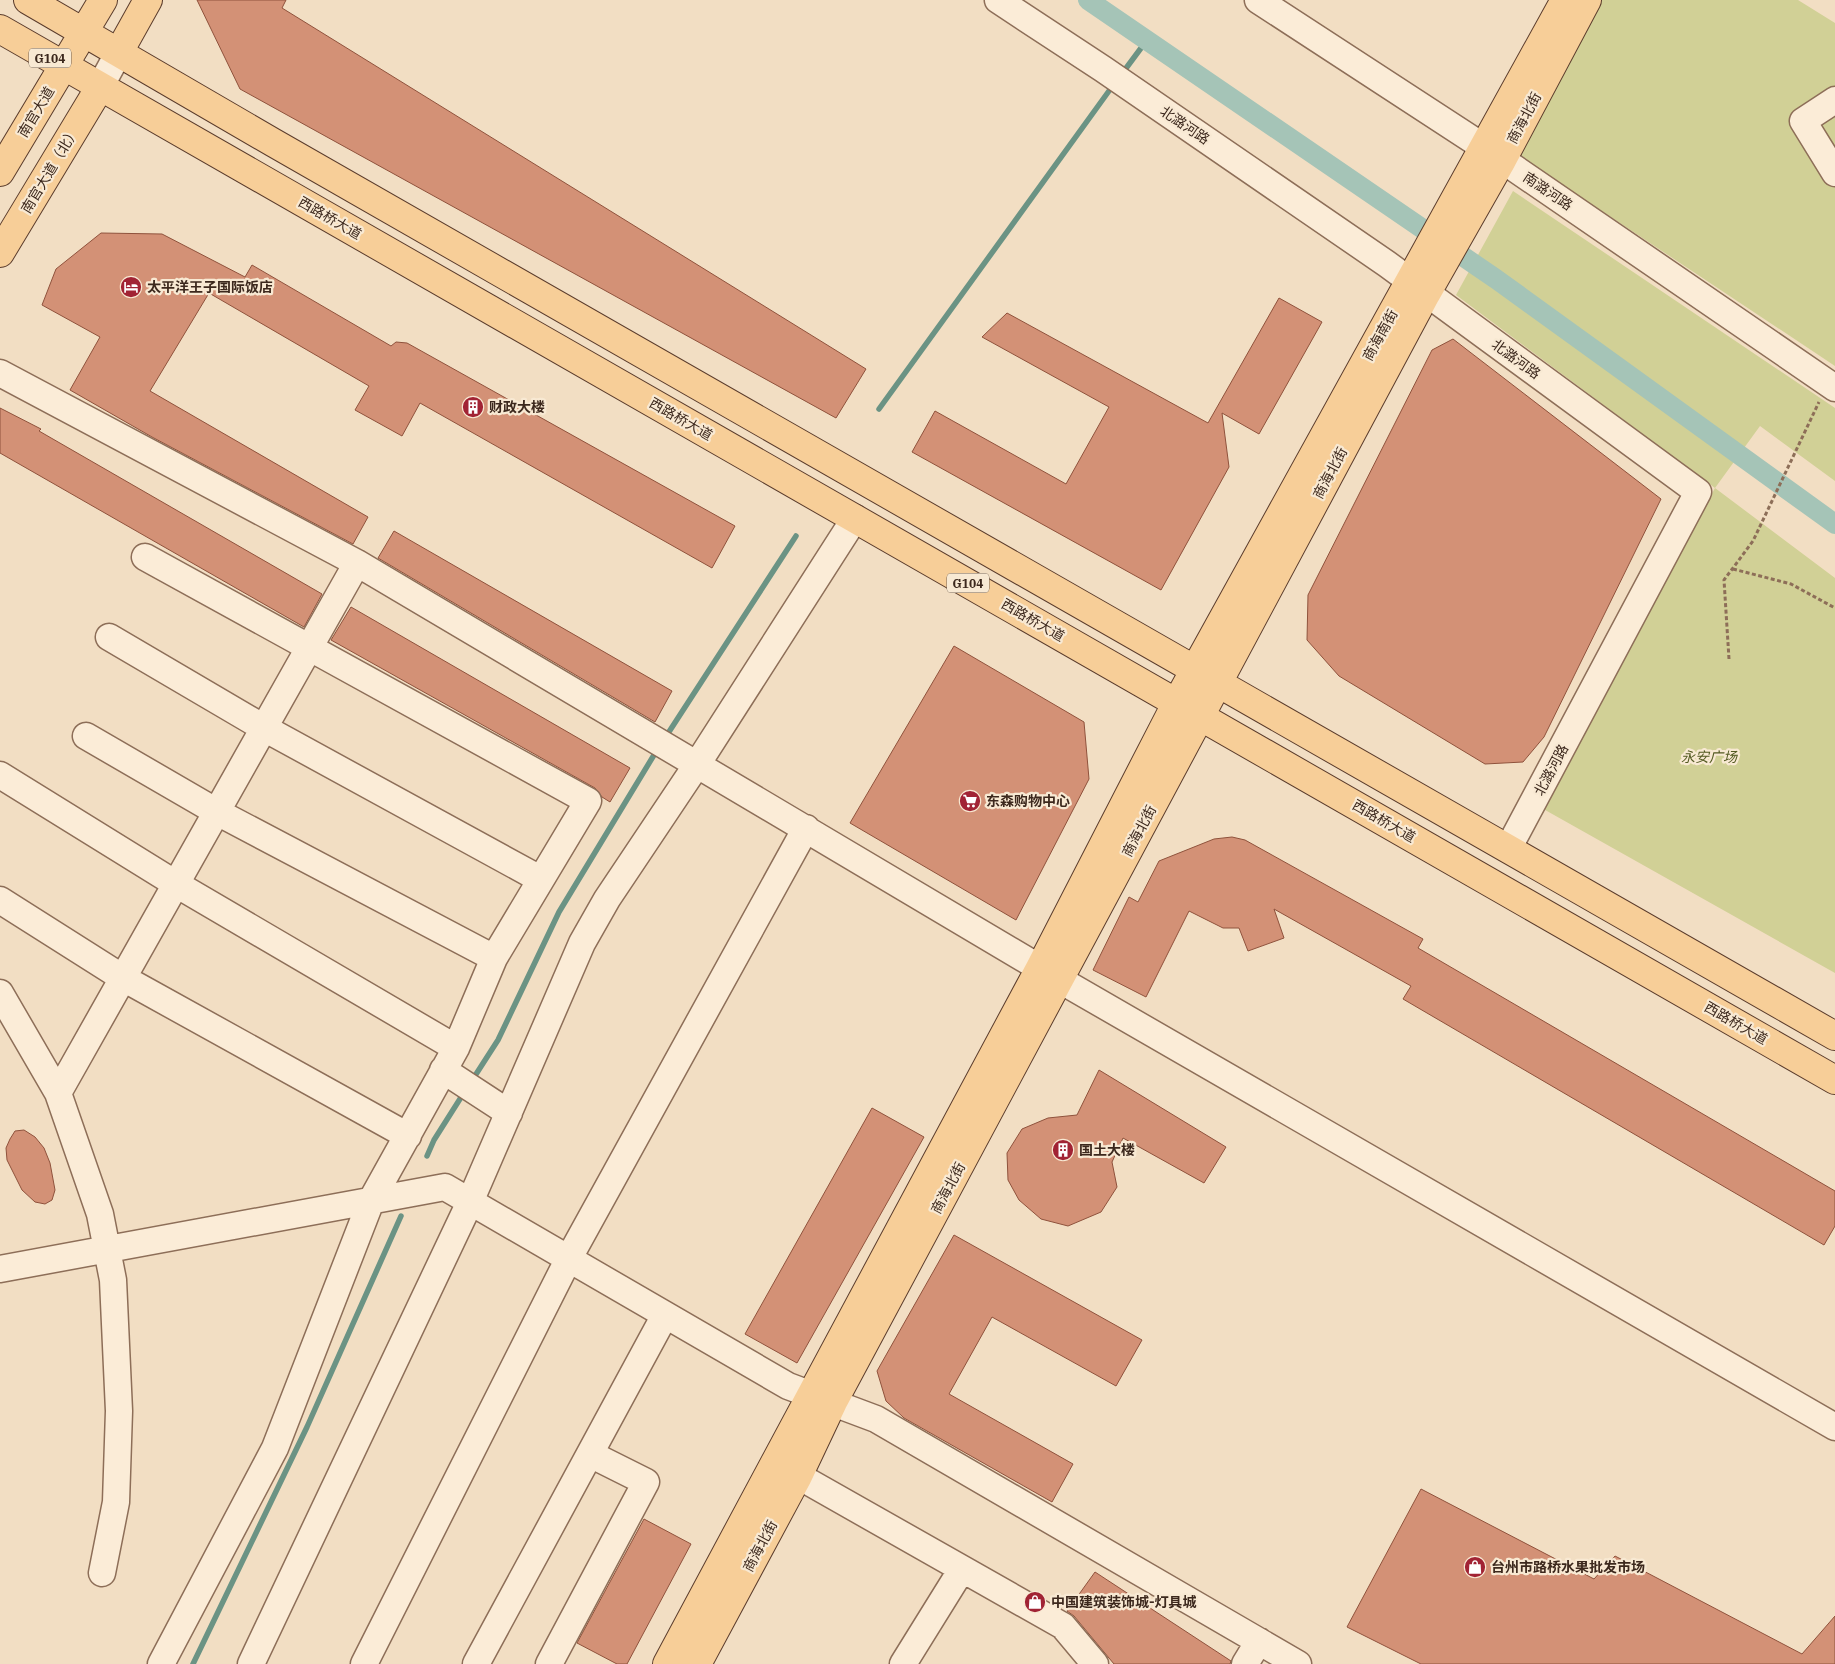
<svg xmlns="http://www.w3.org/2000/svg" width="1835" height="1664" font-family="'IBM Plex Serif','Noto Sans SC',serif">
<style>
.green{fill:#d1d096}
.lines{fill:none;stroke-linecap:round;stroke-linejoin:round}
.stream{stroke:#6b9384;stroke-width:5.5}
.canal{stroke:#a5c4b7;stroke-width:20}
.building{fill:#d39176;stroke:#8f523c}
.minor-casing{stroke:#8d6e58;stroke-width:29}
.major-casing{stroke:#5b3c2c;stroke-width:30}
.path{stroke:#8d6e58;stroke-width:3;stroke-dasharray:4 2.5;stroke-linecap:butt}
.minor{stroke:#fbecd7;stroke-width:26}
.major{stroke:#f7ce98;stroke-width:28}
.labels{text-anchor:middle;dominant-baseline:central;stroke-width:4.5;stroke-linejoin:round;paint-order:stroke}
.shield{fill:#f8e9d3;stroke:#746254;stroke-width:1}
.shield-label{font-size:12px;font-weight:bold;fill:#3c281d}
.street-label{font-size:14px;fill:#3c281d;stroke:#f8e9d3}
.poi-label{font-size:14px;font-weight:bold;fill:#3c281d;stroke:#f8e9d3;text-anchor:start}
.park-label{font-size:14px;font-style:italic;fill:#535a22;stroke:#f8e9d3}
</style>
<rect width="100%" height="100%" fill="#f2dec3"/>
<path class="green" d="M 1585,0 L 1798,0 L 1835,23 L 1835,366 L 1504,146 Z
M 1513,191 L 1835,408 L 1835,481 L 1760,426 L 1715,488 L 1835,578 L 1835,973 L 1538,806 L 1715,488 L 1456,295 Z"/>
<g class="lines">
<path class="stream" d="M 1121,75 L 1147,40
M 879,409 L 1114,84
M 665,738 L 796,536
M 471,1082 L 498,1040 L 559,912 L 657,750
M 427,1156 L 434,1140 L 465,1091
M 193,1664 L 307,1427 L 401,1216"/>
<path class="canal" d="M 1088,0 L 1496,279 L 1835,524"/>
</g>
<path class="building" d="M 197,0 L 286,0 L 282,8 L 866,369 L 836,418 L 240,89 Z
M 101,233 L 162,234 L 245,277 L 252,265 L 391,346 L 396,342 L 407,343 L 735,526 L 712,568 L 420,403 L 402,436 L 355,410 L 369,386 L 209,293 L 150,391 L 368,517 L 353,544 L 152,437 L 70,390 L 100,337 L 42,305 L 56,269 Z
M 1279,298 L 1322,322 L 1259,434 L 1222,413 L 1229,467 L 1161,590 L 912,452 L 935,411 L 1066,484 L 1109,407 L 982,337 L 1007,313 L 1208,423 Z
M 1453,339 L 1661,499 L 1544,737 L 1523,762 L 1485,764 L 1339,676 L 1307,640 L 1308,595 L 1432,350 Z
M 0,408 L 41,429 L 39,431 L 322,594 L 304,627 L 0,453 Z
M 394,531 L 672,691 L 655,722 L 378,558 Z
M 351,607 L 630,768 L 610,802 L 602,797 L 595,788 L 331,640 Z
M 954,646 L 1084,722 L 1089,779 L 1016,920 L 850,823 Z
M 1232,837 L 1245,840 L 1423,939 L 1418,948 L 1835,1191 L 1835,1226 L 1824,1245 L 1403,999 L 1411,986 L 1274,909 L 1284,938 L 1248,951 L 1239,928 L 1223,928 L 1189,911 L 1146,997 L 1093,970 L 1129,897 L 1138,902 L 1159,861 L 1214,839 Z
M 1099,1070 L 1226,1147 L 1204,1183 L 1123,1138 L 1112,1162 L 1117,1187 L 1101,1212 L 1068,1226 L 1041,1219 L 1019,1200 L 1008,1180 L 1007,1153 L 1022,1129 L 1048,1118 L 1077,1115 Z
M 872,1108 L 924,1137 L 797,1363 L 745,1334 Z
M 24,1130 L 35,1137 L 44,1148 L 50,1163 L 55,1190 L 52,1200 L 45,1204 L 35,1202 L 22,1190 L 7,1160 L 6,1148 L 10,1139 L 15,1131 Z
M 954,1235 L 1142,1340 L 1116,1386 L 992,1317 L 949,1394 L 1073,1464 L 1052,1502 L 904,1418 L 886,1401 L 877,1371 Z
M 1421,1489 L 1594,1579 L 1615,1556 L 1802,1654 L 1835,1616 L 1835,1664 L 1421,1664 L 1347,1627 Z
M 644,1519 L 691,1544 L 627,1664 L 617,1664 L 577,1643 Z
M 1095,1572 L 1231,1661 L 1230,1664 L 1114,1664 L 1074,1616 L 1067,1611 Z"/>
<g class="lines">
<g class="minor-casing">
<path id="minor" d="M 998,0 L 1103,69 L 1387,264 L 1698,492 L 1508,849
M 1258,0 L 1485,148 L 1835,388
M 100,87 L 119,52
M 1835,100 L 1803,121 L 1835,173
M 0,373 L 357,563 L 1060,980 L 1835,1427
M 145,557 L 588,801 L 494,958 L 456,1048 L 371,1201 L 275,1448 L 161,1664
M 109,637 L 264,728 L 540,879
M 86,736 L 217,812 L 494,958
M 0,775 L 176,884 L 456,1048
M 0,900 L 123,978 L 408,1136
M 0,993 L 58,1093 L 100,1214 L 113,1280 L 119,1411 L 116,1502 L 102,1573
M 443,1070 L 509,1113
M 58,1093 L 357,563
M 0,1269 L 445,1187 L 788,1386 L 876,1419 L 1298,1664
M 779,1465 L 1063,1626 L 1095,1664
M 251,1664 L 470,1202 L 582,943 L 607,899 L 698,763 L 855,518
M 364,1664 L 569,1258 L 806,828
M 476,1664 L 665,1315
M 549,1664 L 646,1482 L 590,1454
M 903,1664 L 962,1569
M 1245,1664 L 1259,1641"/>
</g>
<g class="major-casing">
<path id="major" d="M 28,0 L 274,143 L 1835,1036
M 0,29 L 1835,1080
M 119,52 L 148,0
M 0,172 L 103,0
M 0,253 L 100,87
M 667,1664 L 1040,968 L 1177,702 L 1565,0
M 697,1664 L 798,1476 L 833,1402 L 1426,294 L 1502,160 L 1587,0"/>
</g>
<path class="path" d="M 1733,569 L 1791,584 L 1835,608
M 1729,659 L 1724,580 L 1753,541 L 1819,402"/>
<use href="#minor" class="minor"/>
<use href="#major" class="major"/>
</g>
<defs>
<g id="hotel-disc" transform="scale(1.125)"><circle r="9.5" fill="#a12334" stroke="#f8e9d3"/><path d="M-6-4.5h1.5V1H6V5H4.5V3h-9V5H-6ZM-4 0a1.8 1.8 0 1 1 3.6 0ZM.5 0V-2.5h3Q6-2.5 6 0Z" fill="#fff"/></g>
<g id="building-disc" transform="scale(1.125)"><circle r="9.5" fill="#a12334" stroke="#f8e9d3"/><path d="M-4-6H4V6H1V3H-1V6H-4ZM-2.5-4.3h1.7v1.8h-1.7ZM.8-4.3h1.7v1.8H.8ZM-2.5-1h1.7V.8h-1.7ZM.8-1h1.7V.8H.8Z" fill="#fff"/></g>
<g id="supermarket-disc" transform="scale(1.125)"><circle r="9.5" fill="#a12334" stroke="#f8e9d3"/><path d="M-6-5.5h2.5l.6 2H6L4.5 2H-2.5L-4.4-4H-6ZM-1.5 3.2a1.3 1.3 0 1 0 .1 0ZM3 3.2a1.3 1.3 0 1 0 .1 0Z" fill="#fff"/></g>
<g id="shop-disc" transform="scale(1.125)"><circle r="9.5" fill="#a12334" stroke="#f8e9d3"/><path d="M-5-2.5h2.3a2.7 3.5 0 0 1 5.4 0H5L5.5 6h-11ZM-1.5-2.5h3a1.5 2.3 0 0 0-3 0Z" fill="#fff"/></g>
</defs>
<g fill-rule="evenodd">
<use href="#hotel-disc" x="131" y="287"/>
<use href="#building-disc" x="473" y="407"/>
<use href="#supermarket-disc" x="970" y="801"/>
<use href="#building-disc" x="1063" y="1150"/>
<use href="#shop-disc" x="1475" y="1567"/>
<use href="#shop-disc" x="1035" y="1602"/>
</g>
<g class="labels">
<g class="shield">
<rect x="29" y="48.5" width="42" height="19" rx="4"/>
<rect x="947" y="573.5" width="42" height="19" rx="4"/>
</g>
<g class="shield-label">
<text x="50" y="58">G104</text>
<text x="968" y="583">G104</text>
</g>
<g class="street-label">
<text transform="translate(36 112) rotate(-59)">南官大道</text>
<text transform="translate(1524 118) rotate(-62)">商海北街</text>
<text transform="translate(1185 125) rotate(34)">北潞河路</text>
<text transform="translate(50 170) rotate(-59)">南官大道（北）</text>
<text transform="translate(1548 191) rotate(34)">南潞河路</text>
<text transform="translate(330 218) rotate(30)">西路桥大道</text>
<text transform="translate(1380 335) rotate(-61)">商海南街</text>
<text transform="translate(1516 359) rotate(36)">北潞河路</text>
<text transform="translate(681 419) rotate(30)">西路桥大道</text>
<text transform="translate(1330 473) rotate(-62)">商海北街</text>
<text transform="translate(1033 620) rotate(30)">西路桥大道</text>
<text transform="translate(1551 770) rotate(-62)">北潞河路</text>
<text transform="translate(1384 821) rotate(30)">西路桥大道</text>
<text transform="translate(1139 831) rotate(-62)">商海北街</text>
<text transform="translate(1736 1023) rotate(30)">西路桥大道</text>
<text transform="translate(948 1188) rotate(-62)">商海北街</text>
<text transform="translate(760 1546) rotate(-62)">商海北街</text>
</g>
<g class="poi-label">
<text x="147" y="287">太平洋王子国际饭店</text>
<text x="489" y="407">财政大楼</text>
<text x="986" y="801">东森购物中心</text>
<text x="1079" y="1150">国土大楼</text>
<text x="1491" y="1567">台州市路桥水果批发市场</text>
<text x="1051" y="1602">中国建筑装饰城-灯具城</text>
</g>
<g class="park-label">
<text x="1709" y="757">永安广场</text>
</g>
</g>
</svg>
